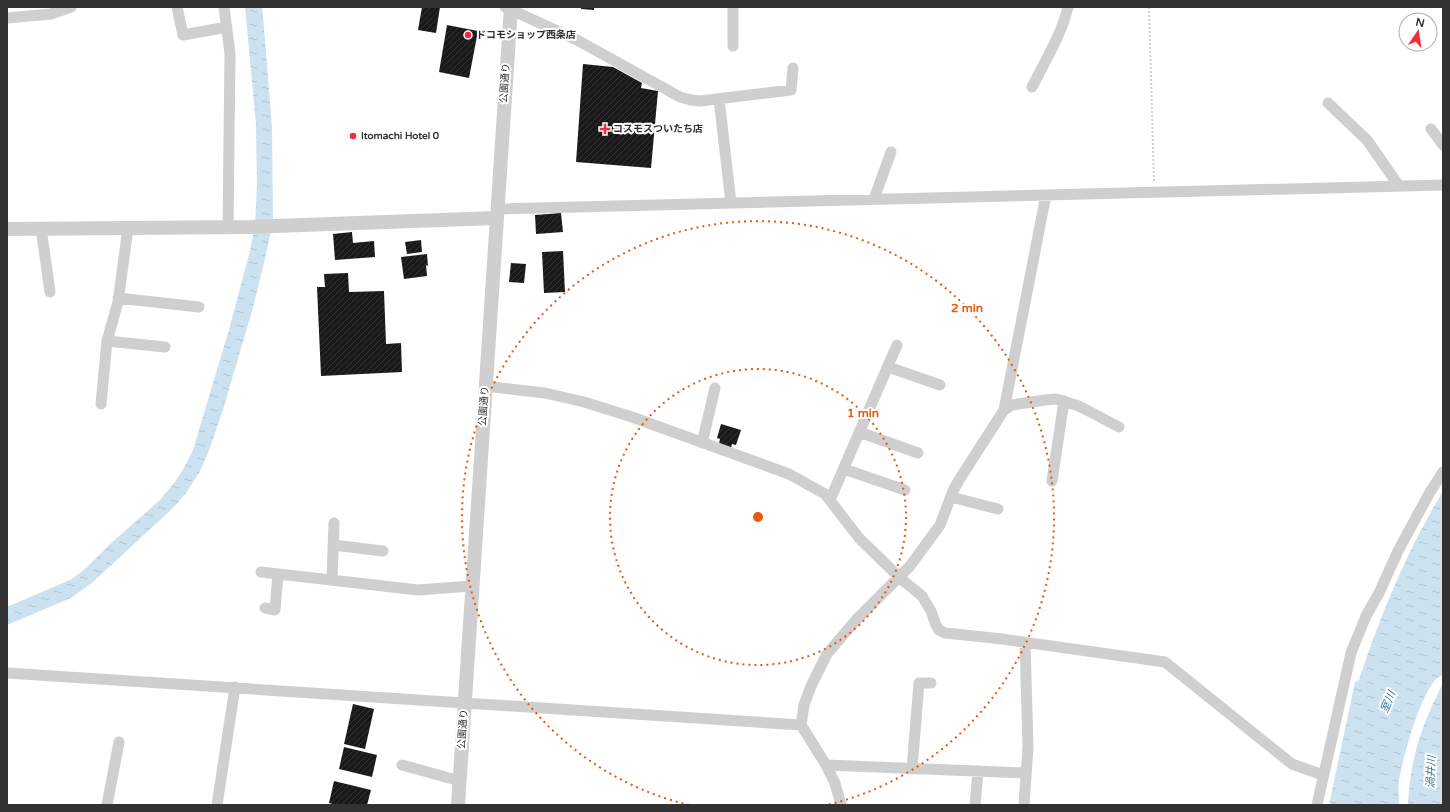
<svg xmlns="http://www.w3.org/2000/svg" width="1450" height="812" font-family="'Varela Round','Noto Sans JP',sans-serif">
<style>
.water{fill:url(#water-ripples)}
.building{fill:url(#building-hatch)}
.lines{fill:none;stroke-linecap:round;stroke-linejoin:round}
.path{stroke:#cfcfcf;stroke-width:2;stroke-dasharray:2 2;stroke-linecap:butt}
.minor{stroke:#cfcfcf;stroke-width:11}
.tertiary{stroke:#cfcfcf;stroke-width:14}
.ring{fill:none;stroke:#e8590c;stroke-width:2;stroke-dasharray:2 4}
.poi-dot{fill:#f22b3e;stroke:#fff;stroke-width:1.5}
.labels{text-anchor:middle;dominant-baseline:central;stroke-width:4;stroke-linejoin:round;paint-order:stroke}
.poi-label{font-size:10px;font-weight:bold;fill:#323232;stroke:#fff;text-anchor:start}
.street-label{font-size:10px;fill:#323232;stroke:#fff}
.water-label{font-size:11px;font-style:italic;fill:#38779c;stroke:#fff}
.centre{fill:#e8590c;stroke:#fff;stroke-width:2}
.ring-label{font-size:12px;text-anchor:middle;font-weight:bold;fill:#e8590c;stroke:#fff;stroke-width:4;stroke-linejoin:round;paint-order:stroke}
</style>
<defs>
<pattern id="water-ripples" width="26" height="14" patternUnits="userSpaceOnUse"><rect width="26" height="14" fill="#cce2f0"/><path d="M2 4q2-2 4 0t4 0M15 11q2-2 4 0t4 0" fill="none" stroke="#b0c2ce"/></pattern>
<pattern id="building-hatch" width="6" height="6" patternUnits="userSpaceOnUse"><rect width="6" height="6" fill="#191919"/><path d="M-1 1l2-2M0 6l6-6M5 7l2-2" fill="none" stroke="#323232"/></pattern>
</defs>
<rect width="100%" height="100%" fill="#fff"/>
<path class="water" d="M 245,7 L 262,7 L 263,16 L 272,127 L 273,220 L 265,259 L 252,311 L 223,410 L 208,453 L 199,473 L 186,493 L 174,507 L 93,582 L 71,598 L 7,625 L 7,607 L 72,579 L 85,569 L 109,545 L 160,500 L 175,482 L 185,466 L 193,450 L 228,333 L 250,251 L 255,225 L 257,184 L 256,124 Z
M 1443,491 L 1443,675 C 1424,677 1402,762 1399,780 C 1398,789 1399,797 1399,805 L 1329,805 L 1355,682 L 1359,680 C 1380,615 1408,549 1443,491 Z
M 1443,683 L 1443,805 L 1408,805 C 1410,757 1422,725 1443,683 Z"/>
<path class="building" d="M 422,7 L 440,7 L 436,33 L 418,30 Z
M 581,7 L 594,7 L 594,10 L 581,9 Z
M 447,25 L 478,31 L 469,78 L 439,72 Z
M 583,64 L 613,67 L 642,83 L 641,88 L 658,91 L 651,168 L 576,162 Z
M 561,213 L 563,232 L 536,234 L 535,215 Z
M 352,232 L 353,243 L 374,241 L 375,257 L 335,260 L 333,234 Z
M 421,240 L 422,252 L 407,254 L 405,242 Z
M 563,251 L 565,292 L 544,293 L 542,252 Z
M 427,254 L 428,266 L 426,265 L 427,276 L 404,279 L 401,257 Z
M 511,263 L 526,264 L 524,283 L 509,282 Z
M 348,273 L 349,292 L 384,291 L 386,344 L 401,343 L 402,372 L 321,376 L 317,287 L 325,287 L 324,274 Z
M 721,424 L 741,430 L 736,445 L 732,444 L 731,448 L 719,444 L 720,439 L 717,438 Z
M 353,704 L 374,709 L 365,749 L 344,744 Z
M 344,747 L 377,755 L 372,777 L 339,769 Z
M 334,781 L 371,790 L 367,805 L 336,805 L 329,803 Z"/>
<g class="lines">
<path class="path" d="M 1149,7 L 1154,182"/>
<path class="minor" d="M 177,7 L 183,35 L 227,27
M 224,7 L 230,54 L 228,227
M 505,7 L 579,41 L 680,97 L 691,100 L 700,101 L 791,90 L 793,68
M 733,7 L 733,46
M 7,18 L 51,14 L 71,7
M 1032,87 C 1045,61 1061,36 1068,7
M 719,99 L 731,203
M 1328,103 L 1367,140 L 1399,186
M 1431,129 L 1443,145
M 874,199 L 891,152
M 497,209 L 1443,185
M 41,228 L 50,292
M 118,298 L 199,307
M 107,341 L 165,347
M 888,367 L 940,385
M 485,386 L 545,393 L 584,402 L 632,417 L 789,474 L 825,494 L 859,538 L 900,578 L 922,596 L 931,611 L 936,625 L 939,630 L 945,633 L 955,634 L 1002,639 L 1165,662 L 1292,764 L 1323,775
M 101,404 L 107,341 L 118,302 L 128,228
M 1004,410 L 1012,405 L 1045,400 L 1056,399 L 1079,406 L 1119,427
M 859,432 L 918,453
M 702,443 L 715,388
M 844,469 L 905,490
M 1052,481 L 1064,401
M 951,497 L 998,509
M 830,500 L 897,345
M 333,545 L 383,551
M 261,572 L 418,590 L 472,586
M 332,579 L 334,523
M 265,608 L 275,610 L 278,574
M 7,673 L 801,725
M 402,765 L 460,781
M 826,765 L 1026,773
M 912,769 L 919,683 L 931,683
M 107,805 L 119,742
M 217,805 L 235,687
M 841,805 L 835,783 L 826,765 L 801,725 L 804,705 L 811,686 L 827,654 L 856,620 L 910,566 L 940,525 L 953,491 L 959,480 L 1004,410 L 1046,195
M 975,805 L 978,771
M 1024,805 L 1028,747 L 1025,642
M 1317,805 L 1351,653 L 1366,616 L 1379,593 L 1398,551 L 1430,492 L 1443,472"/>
<path class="tertiary" d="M 7,229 L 250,227 L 496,218
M 458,805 L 511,7"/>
</g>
<g class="ring">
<circle cx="758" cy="517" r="148"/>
<path d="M689 805A296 296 0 1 1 827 805"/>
</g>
<g class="poi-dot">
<circle cx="468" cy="35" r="4"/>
<path d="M603 123h4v4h4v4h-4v4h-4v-4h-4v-4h4z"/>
<circle cx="353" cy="136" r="4"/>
</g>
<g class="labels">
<g class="poi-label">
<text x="476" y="35">ドコモショップ西条店</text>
<text x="613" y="129">コスモスついたち店</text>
<text x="361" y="136">Itomachi Hotel 0</text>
</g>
<g class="street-label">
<text transform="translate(505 83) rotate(-86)">公園通り</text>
<text transform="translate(484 406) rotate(-86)">公園通り</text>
<text transform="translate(463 729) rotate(-86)">公園通り</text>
</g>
<g class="water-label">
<text transform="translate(1388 702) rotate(-67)">室川</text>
<text transform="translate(1431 772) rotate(-88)">渦井川</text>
</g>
</g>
<circle cx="758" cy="517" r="6" class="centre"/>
<g class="ring-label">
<text x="967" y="312">2 min</text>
<text x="863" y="417">1 min</text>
</g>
<rect width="1450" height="812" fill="none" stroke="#323232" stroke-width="16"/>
<g transform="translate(1418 32) rotate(13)"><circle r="19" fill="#ffffff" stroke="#adadad"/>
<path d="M0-3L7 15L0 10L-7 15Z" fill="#f22b3e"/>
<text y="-6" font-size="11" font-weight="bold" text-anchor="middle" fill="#323232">N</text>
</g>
</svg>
